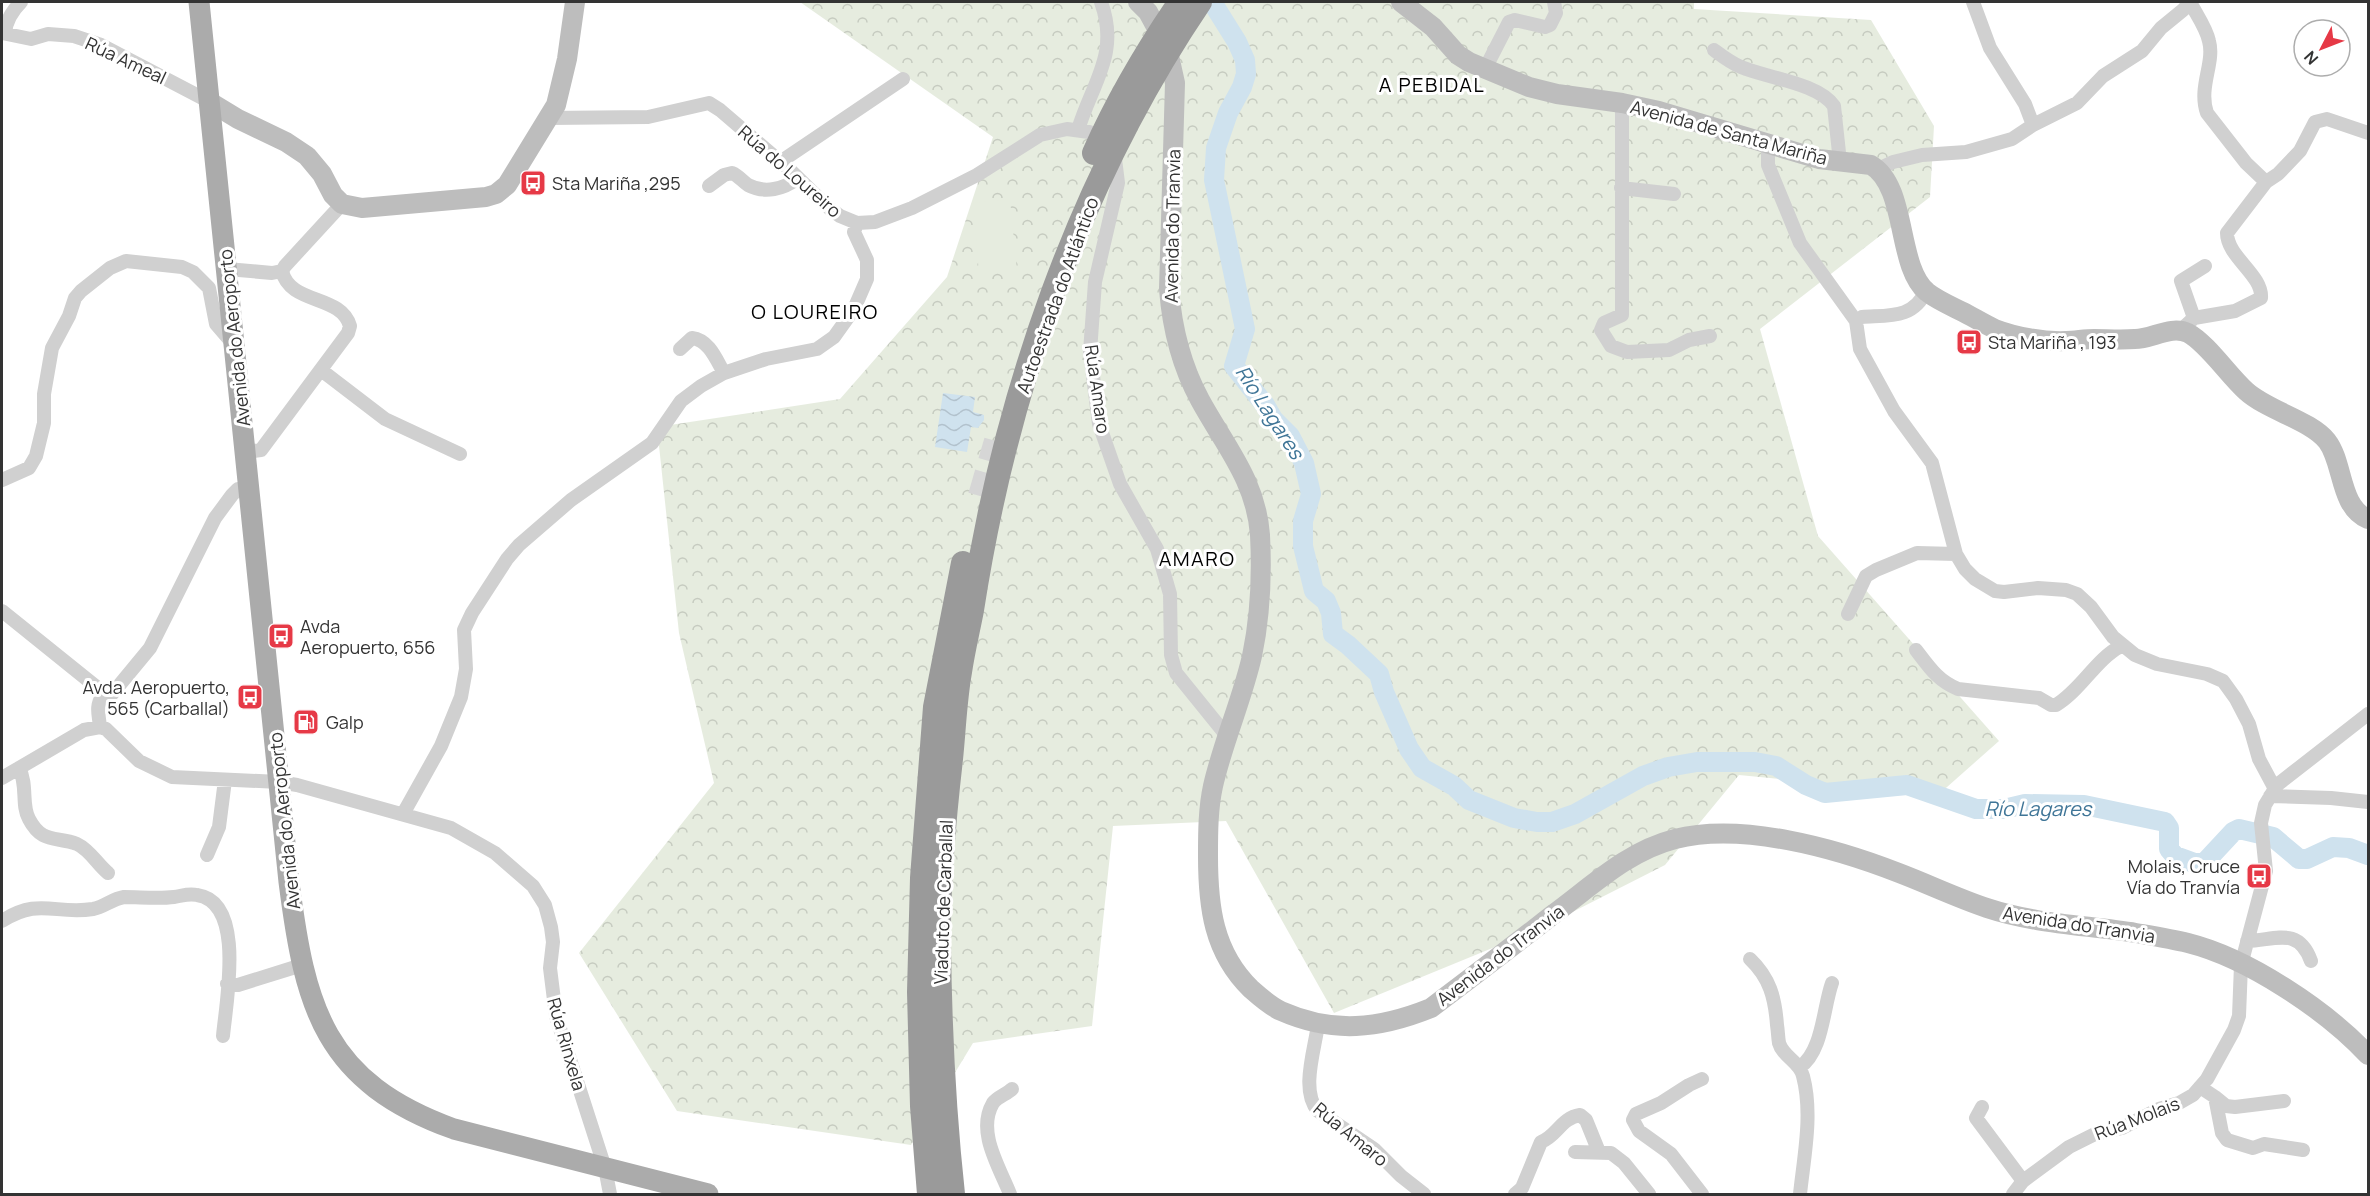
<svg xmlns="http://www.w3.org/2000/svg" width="2370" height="1196" font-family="Manrope,sans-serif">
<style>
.forest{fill:url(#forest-crowns)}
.green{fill:#e6ecdf}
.water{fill:url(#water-waves)}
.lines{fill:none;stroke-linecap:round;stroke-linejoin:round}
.river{stroke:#cfe2ee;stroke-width:20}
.motorway-tunnel{stroke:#d6d6d6;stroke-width:24;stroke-dasharray:24 12;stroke-linecap:butt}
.minor{stroke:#d0d0d0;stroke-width:14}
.secondary{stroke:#bdbdbd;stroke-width:20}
.primary{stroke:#ababab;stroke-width:21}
.motorway{stroke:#9a9a9a;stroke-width:24}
.labels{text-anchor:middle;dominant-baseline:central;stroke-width:6;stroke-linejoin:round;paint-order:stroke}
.street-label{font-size:18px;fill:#333;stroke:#fff}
.poi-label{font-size:18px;fill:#333;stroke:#fff;text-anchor:start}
.neighbourhood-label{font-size:20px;letter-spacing:1.5px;fill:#000;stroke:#fff}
.water-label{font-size:20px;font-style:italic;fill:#3f7597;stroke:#fff}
</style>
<defs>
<pattern id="forest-crowns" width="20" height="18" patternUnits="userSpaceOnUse" patternTransform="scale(1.5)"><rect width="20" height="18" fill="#e6ecdf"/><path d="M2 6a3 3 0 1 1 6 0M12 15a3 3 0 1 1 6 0" fill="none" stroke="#c6cbc0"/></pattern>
<pattern id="water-waves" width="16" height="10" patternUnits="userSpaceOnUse" patternTransform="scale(1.5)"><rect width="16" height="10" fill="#cfe2ee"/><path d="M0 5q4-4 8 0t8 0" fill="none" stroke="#b2c2cd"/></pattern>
</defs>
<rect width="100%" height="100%" fill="#fff"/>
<path class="forest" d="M 800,2 L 1694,2 L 1694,9 L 1871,20 L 1934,126 L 1930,197 L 1760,329 L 1818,536 L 1999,741 L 1938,795 L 1739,775 L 1665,865 L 1539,929 L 1334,1013 L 1226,821 L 1113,826 L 1092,1026 L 973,1043 L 911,1145 L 677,1111 L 579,953 L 714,783 L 679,633 L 657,427 L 840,399 L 947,277 L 993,137 Z"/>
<path class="green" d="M 1010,199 L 1017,271 L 979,274 L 973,203 Z"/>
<path class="water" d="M 943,393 L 975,397 L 973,412 L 984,415 L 984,420 L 978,428 L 971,427 L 967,452 L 935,447 Z"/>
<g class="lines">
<path class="river" d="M 1212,2 L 1237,42 L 1245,60 L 1246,74 L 1242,87 L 1228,113 L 1216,148 L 1214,180 L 1245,329 L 1234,366 L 1265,405 L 1273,419 L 1290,436 L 1304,463 L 1311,494 L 1303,521 L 1303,546 L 1314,591 L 1326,601 L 1331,613 L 1333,634 L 1348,645 L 1379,674 L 1384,692 L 1409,749 L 1422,768 L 1454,786 L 1469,800 L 1514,818 L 1537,822 L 1552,822 L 1575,814 L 1643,776 L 1668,767 L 1697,762 L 1755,762 L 1776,766 L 1806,785 L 1825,793 L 1907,785 L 1976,809 L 2004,809 L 2025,804 L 2084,805 L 2165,822 L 2169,828 L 2169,849 L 2175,856 L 2197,864 L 2206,861 L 2233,832 L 2239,829 L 2273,837 L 2299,859 L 2307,859 L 2333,847 L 2349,848 L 2368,855"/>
<path class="motorway-tunnel" d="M 980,496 L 996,441"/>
<path class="minor" d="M 1973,2 L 1990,48 L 2025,104 L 2033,125
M 2190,2 C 2196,14 2206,27 2209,41 C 2215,63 2198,87 2207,113 L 2246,163 L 2266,182
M 2,33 L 31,39 L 48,34 L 74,36 L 101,45 L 210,102
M 5,33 C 6,21 13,10 21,2
M 1714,50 C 1722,56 1731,63 1741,67 C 1767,78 1818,83 1834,106 L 1840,162
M 1485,69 L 1509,22 L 1515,20 L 1545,27 L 1550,25 L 1556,13 L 1554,2
M 1622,103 L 1622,315 L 1604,323 L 1601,330 L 1611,346 L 1627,352 L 1669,350 L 1689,340 L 1710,336
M 549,118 L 648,117 L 709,103 L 720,110 L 790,170 L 829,208 L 840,216 L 857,223 L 875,222 L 912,208 L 977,175 L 1040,135 L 1067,129 L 1089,132 L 1100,138 L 1108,146 L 1115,159 L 1118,183 L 1095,282 L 1090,352 L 1099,424 L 1120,484 L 1157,549 L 1170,594 L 1171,655 L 1176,673 L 1227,736
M 1078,130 C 1092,83 1120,54 1101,2
M 1768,144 L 1768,165 L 1800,243 L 1856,321 L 1860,349 L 1894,411 L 1932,463 L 1956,554 L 1965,569 L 1975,579 L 1995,591 L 2004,592 L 2038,588 L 2066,590 L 2077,594 L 2091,607 L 2113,637 L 2135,655 L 2157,664 L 2207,674 L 2223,681 L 2236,699 L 2249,724 L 2259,759 L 2275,789
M 780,162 L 903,79
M 1878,169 L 1893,162 L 1922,155 L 1966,152 L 2012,139 L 2033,125 L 2077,103 L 2103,76 L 2142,51 L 2161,28 L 2183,10 L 2190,2
M 709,186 L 724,175 L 732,173 C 739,176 742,181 748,185 C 765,194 784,189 798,178
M 1621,188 L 1674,194
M 227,269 L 272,273 L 282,271
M 2194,318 L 2181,281 L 2205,266
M 1856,321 L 1862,317 C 1889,315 1913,319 1926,291
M 2180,331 L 2194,318 L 2235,311 L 2261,298 C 2263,275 2227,257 2227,233 L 2266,182 L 2278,174 L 2300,151 L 2315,122 L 2327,119 L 2368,133
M 680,349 L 692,338 C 709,340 716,359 724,373
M 321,370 L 385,419 L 460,454
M 246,452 L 261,450 L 348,333 L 350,326 C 341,294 290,305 282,271 L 285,266 L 342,204
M 2,480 L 29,468 L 36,456 L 44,423 L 44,394 L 52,348 L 69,316 L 75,298 L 81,291 L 110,268 L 126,261 L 182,267 L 193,272 L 209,288 L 216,324 L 234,345
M 2,611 L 99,689 L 103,695
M 1848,614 L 1866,576 L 1876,570 L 1917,553 L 1956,554
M 1916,650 C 1929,667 1938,681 1958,689 L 2039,698 L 2051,705 L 2056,705 C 2081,690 2096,659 2121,646
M 100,727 C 99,715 95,706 103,695 L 112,694 L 150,648 L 215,518 L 232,495 L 238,489 L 250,489
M 19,768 C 28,785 21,805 29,819 C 42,844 56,836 77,844 C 90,850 97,864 108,873
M 2,778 L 84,730 L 100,727 L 106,729 L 139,761 L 172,777 L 279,782 L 297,785 L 451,828 L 495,853 L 533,886 L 545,905 L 551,927 L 553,942 L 550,968 L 556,1016 L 605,1168 L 610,1194
M 2270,796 L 2331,798 L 2368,802
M 403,814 L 441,746 L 461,697 L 466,669 L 464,630 L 472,613 L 507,559 L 519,545 L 571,500 L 652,443 L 681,401 L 701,386 L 724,373 L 766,359 L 817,349 L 834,337 L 854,309 L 867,279 L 867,260 L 854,232 L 857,223
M 207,855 L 219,827 L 225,780
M 2,921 C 39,897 55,915 93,909 C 104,907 112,899 124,897 C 140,897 158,899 174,897 C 182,896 188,893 197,895 C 246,902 226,1002 223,1036
M 2247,941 C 2273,941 2298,925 2311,961
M 1750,959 C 1770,978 1775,998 1777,1025 C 1778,1031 1778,1037 1779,1043 C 1783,1057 1800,1062 1803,1076 C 1813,1114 1804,1156 1800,1194
M 227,984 L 238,985 L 302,965
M 1318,1024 C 1315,1049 1300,1091 1318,1111 L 1374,1149 L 1401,1176 L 1424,1194
M 1800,1067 C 1823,1051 1823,1008 1832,983
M 1702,1079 L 1689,1085 L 1661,1103 L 1636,1114 L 1633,1120 L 1639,1131 L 1671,1154 L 1702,1194
M 2200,1087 L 2215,1097 L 2222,1133 L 2227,1140 L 2253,1148 L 2264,1144 L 2303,1150
M 2215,1097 L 2226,1106 L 2235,1107 L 2284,1101
M 1982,1107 L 1976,1118 L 2023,1181
M 1575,1152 L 1611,1153 L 1624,1163 L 1649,1194
M 1010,1194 C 1000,1168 976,1132 993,1103 C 997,1097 1007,1094 1012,1089
M 1515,1194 L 1522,1188 L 1541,1142 C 1557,1136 1561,1118 1580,1115 L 1586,1120 L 1599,1152
M 2013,1194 L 2023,1181 L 2069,1147 L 2095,1134 L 2122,1128 L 2159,1109 L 2179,1103 L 2193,1095 L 2207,1079 L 2234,1030 L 2239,1016 L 2241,965 L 2266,871 L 2261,823 L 2265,805 L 2277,785 L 2368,714"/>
<path class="secondary" d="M 1138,2 L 1148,12 L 1167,47 L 1175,83 L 1169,289 C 1172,328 1181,365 1200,400 C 1225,446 1256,480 1260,535 C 1262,574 1260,618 1252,656 C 1242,700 1223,742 1213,786 C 1208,809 1208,833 1208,856 C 1208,906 1213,952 1251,989 C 1260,997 1270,1006 1281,1011 C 1333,1034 1379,1029 1431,1008 C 1472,977 1514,945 1555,913 C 1593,885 1628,851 1675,839 C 1742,822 1835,848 1899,873 C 1928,884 1957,898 1987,908 C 2035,924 2086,925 2136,933 C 2153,936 2171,939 2188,943 C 2248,958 2326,1010 2368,1055
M 1401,2 L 1433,27 L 1458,55 L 1469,62 L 1529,87 L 1557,94 L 1622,103 L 1659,111 L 1819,159 L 1871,165 C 1908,187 1896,266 1927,292 C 1937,300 1951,306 1963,312 C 1973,317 1984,324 1995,329 C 2016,337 2044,342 2066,341 C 2075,341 2084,339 2094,339 C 2107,339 2121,340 2135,339 C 2152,339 2171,325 2188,333 C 2207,343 2229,376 2246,391 C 2268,411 2310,420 2327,441 C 2344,463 2339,507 2368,519
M 210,102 L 238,119 L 286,142 L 307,156 L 322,174 L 333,195 L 342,204 L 362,208 L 486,197 L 496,194 L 507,185 L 556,105 L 567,59 L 575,2"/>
<path class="primary" d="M 199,2 L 289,882 C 305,1008 324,1082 454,1129 L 708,1194"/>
<path class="motorway" d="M 1094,153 C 1118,99 1147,50 1180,2
M 929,1194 L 922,1106 L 919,992 L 922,878 L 935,707 L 963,563
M 953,1194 C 944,1112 940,1029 939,945 C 938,883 944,820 951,759 C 954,730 955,700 960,672 C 963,651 968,631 972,610 C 1005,396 1078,182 1200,2"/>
</g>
<defs>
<g id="bus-square" transform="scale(1.35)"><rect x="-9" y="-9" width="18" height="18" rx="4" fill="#e63946" stroke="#fff"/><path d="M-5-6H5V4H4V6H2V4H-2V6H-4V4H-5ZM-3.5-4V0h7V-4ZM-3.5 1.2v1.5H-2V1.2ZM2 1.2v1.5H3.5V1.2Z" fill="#fff"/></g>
<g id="fuel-square" transform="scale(1.35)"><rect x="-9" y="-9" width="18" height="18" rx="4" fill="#e63946" stroke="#fff"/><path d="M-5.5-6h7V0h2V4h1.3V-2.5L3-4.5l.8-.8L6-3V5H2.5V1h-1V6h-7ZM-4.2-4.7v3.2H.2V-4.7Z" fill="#fff"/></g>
</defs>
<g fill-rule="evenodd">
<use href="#bus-square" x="533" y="183"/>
<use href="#bus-square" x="1969" y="342"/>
<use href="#bus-square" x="281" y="636"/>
<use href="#bus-square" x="250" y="697"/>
<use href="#fuel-square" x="306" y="722"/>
<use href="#bus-square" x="2259" y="876"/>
</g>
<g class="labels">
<g class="street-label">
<text transform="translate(126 60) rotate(25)">Rúa Ameal</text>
<text transform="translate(1729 132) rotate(15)">Avenida de Santa Mariña</text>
<text transform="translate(790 171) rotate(41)">Rúa do Loureiro</text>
<text transform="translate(1172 226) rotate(-89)">Avenida do Tranvia</text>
<text transform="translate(1057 295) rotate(-70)">Autoestrada do Atlántico</text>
<text transform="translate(234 338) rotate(-96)">Avenida do Aeroporto</text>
<text transform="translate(1098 389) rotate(82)">Rúa Amaro</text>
<text transform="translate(284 821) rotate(-96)">Avenida do Aeroporto</text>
<text transform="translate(943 902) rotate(-88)">Viaduto de Carballal</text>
<text transform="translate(2079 924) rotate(9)">Avenida do Tranvia</text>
<text transform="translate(1500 955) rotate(-37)">Avenida do Tranvia</text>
<text transform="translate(567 1044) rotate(74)">Rúa Rinxela</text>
<text transform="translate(2137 1118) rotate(-21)">Rúa Molais</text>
<text transform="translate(1351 1134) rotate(39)">Rúa Amaro</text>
</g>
<g class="poi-label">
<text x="552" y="183">Sta Mariña ,295</text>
<text x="1988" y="342">Sta Mariña , 193</text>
<text x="300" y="626">Avda<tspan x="300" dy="21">Aeropuerto, 656</tspan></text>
<text x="230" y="687" text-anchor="end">Avda. Aeropuerto,<tspan x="230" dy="21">565 (Carballal)</tspan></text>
<text x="326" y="722">Galp</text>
<text x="2240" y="866" text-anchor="end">Molais, Cruce<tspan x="2240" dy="21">Vía do Tranvía</tspan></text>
</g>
<g class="neighbourhood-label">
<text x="1432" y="84">A PEBIDAL</text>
<text x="815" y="311">O LOUREIRO</text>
<text x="1197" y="558">AMARO</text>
</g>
<g class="water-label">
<text transform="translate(1270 412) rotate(57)">Río Lagares</text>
<text x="2038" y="808">Río Lagares</text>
</g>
</g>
<rect width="2370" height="1196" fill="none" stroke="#333333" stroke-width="6"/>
<g transform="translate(2322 48) rotate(228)"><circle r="28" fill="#ffffff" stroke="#adadad" stroke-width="1.5"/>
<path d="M0-4.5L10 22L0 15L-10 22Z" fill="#e63946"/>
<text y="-9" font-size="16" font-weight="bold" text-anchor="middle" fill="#333333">N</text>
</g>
</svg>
